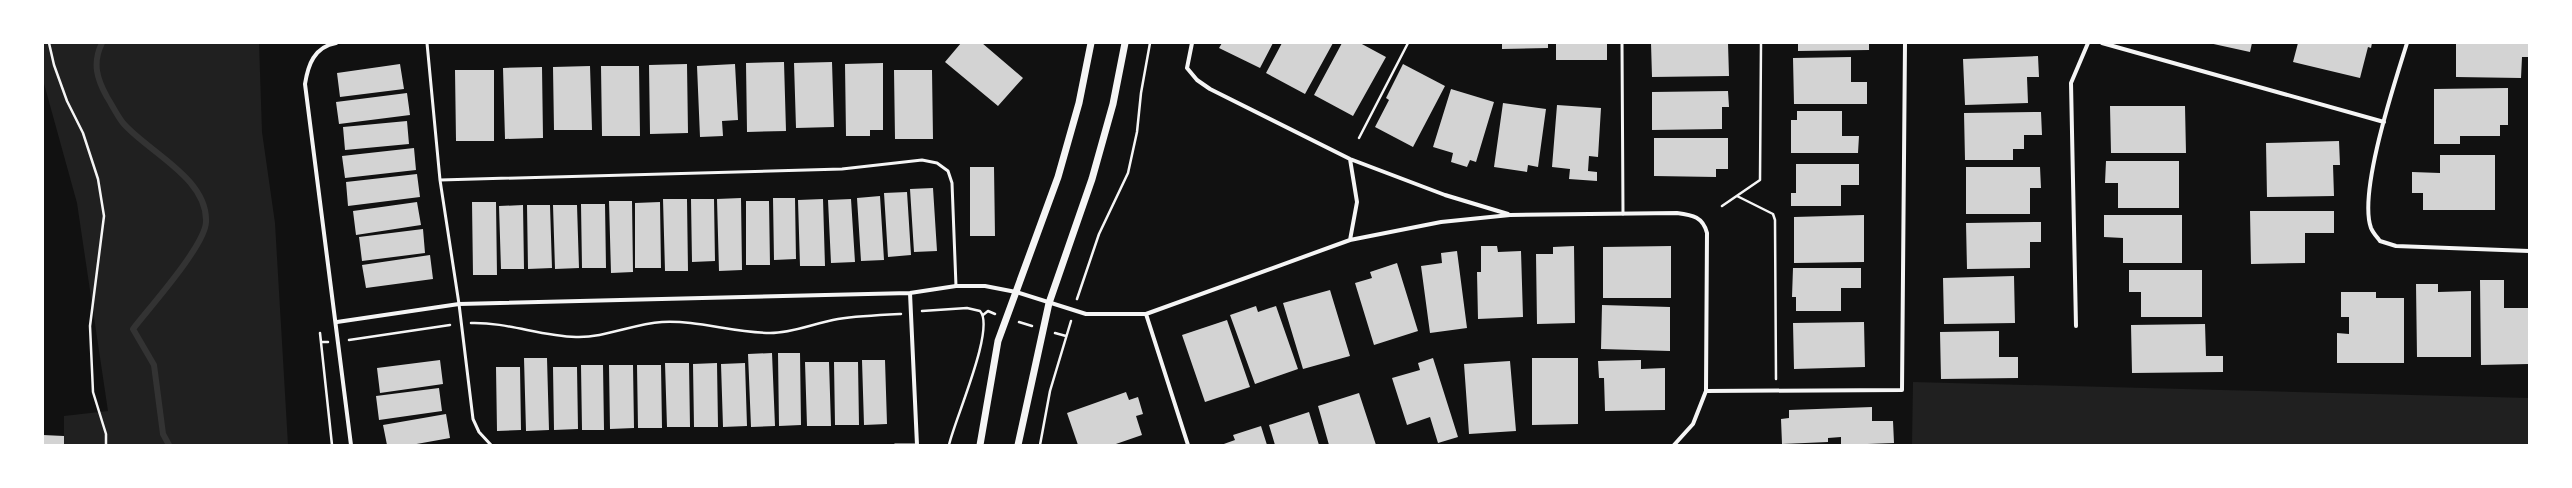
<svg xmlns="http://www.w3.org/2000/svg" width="2572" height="488" font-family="Mulish,sans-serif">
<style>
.green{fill:#202020}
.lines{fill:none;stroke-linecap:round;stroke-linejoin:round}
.stream{stroke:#333;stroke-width:6}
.building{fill:#d3d3d3}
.path{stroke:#f5f5f5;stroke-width:2.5}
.service{stroke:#f5f5f5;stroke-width:3}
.minor{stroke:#f5f5f5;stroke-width:4}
.tertiary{stroke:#f5f5f5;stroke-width:7}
</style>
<rect width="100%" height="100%" fill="#111"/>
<path class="green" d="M 43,43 L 259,43 L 262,132 L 275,223 L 288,445 L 64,445 L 64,416 L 108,411 L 77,203 L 43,80 Z
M 1913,382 L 2529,398 L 2529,445 L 1912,445 Z"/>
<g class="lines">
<path class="stream" d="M 102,43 C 92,63 97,79 107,97 C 112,105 117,115 123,123 C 148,152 208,178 206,222 C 205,246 149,308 133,329 L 154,365 L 163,434 L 169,445"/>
</g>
<path class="building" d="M 961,43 L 982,43 L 1023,78 L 998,106 L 945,62 Z
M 1222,43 L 1273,43 L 1260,68 L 1219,48 Z
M 1282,43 L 1333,43 L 1305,94 L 1266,73 Z
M 1342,43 L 1360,43 L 1386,57 L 1353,116 L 1314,95 Z
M 1502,43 L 1548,43 L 1548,48 L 1502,49 Z
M 1556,43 L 1607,43 L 1607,60 L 1556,60 Z
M 1651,43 L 1728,43 L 1729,76 L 1652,77 Z
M 1798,43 L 1869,43 L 1869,50 L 1798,51 Z
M 2209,43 L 2252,43 L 2250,52 Z
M 2298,43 L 2372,43 L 2371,48 L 2368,47 L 2360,78 L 2293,62 Z
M 2456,43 L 2529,43 L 2529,57 L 2522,57 L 2521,78 L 2456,77 Z
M 2038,56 L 2039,77 L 2027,77 L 2028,103 L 1965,105 L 1963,59 Z
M 1851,57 L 1851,82 L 1867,82 L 1867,104 L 1794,104 L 1793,58 Z
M 784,62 L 786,131 L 747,132 L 746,63 Z
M 832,62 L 834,127 L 796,128 L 794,63 Z
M 883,63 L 883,130 L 870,130 L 870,136 L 846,136 L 845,64 Z
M 400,64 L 404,89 L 340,97 L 337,73 Z
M 687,64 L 688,133 L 650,134 L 649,65 Z
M 735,64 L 738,120 L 722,121 L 723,136 L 700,137 L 697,66 Z
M 1403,64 L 1445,86 L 1413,147 L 1375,127 L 1389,100 L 1386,98 Z
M 590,66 L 592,130 L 554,130 L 553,67 Z
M 601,66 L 639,66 L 640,136 L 602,136 Z
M 542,67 L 543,138 L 505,139 L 503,68 Z
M 455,70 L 494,70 L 494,141 L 456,141 Z
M 894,70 L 932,70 L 933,139 L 895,139 Z
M 2508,88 L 2508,125 L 2500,125 L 2500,136 L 2460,136 L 2460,144 L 2434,144 L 2434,89 Z
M 1451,89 L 1494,102 L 1476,162 L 1470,160 L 1467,167 L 1451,162 L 1453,153 L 1433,147 Z
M 1728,91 L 1729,107 L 1722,107 L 1722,129 L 1652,130 L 1652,92 Z
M 407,93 L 410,115 L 339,124 L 336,102 Z
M 1503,103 L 1546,109 L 1538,167 L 1528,165 L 1527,172 L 1494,167 Z
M 1557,105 L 1601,108 L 1598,157 L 1589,156 L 1588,171 L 1597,172 L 1597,181 L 1569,179 L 1570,169 L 1552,167 Z
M 2110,106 L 2185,106 L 2186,153 L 2111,153 Z
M 1797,111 L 1842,111 L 1842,136 L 1859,136 L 1858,153 L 1791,153 L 1791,120 L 1797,120 Z
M 2041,112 L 2042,135 L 2024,135 L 2024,149 L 2013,149 L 2013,160 L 1965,160 L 1964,113 Z
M 407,121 L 409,144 L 345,150 L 343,127 Z
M 1654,138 L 1728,138 L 1728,169 L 1716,169 L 1716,177 L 1654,176 Z
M 2339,141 L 2340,165 L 2333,165 L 2334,196 L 2267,197 L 2266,143 Z
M 414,148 L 416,170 L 345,178 L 342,156 Z
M 2440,155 L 2495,155 L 2495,210 L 2423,210 L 2423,193 L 2412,193 L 2412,172 L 2440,173 Z
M 2106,161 L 2179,161 L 2179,208 L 2118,208 L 2118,183 L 2105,183 Z
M 1796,164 L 1859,164 L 1859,185 L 1841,185 L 1841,206 L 1791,206 L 1791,193 L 1796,193 Z
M 970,167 L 994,167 L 995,236 L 970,236 Z
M 1966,167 L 2040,167 L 2041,188 L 2030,188 L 2030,214 L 1966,214 Z
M 417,174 L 420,197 L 348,206 L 346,182 Z
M 933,188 L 937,251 L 914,252 L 910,189 Z
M 907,192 L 911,255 L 888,257 L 884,193 Z
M 880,196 L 884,260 L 861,261 L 857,198 Z
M 741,198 L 742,270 L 719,271 L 717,199 Z
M 773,198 L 795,198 L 796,259 L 774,260 Z
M 663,199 L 687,199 L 688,271 L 665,271 Z
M 691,199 L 714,199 L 715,261 L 692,262 Z
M 823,199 L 825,266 L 800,266 L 798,200 Z
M 851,199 L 855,262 L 831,263 L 828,200 Z
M 609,201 L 632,201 L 633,272 L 611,273 Z
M 746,201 L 769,201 L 770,265 L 746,265 Z
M 417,202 L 421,225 L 356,235 L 353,211 Z
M 472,202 L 496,202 L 497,275 L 473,275 Z
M 660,202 L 661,268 L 635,268 L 635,203 Z
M 581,204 L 605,204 L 606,268 L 582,268 Z
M 523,205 L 524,269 L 501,269 L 499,206 Z
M 527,205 L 550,205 L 552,268 L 528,269 Z
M 553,205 L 577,205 L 579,268 L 555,269 Z
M 2250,211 L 2334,211 L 2334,233 L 2305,233 L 2305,263 L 2251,264 Z
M 1864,215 L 1864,262 L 1794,263 L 1794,217 Z
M 2104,215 L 2182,215 L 2182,263 L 2123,263 L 2123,238 L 2104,237 Z
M 2041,222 L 2041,242 L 2030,242 L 2030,268 L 1967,269 L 1966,223 Z
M 423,229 L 425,253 L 362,261 L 359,237 Z
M 1481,246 L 1497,246 L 1498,252 L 1521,251 L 1523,317 L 1478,319 L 1477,272 L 1481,272 Z
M 1574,246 L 1575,323 L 1537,324 L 1536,254 L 1553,254 L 1553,247 Z
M 1671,246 L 1671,298 L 1603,298 L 1603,247 Z
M 1457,251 L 1467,328 L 1430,333 L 1421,266 L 1442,263 L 1441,253 Z
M 430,255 L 433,279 L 366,288 L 362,265 Z
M 1397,263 L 1418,331 L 1374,345 L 1355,283 L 1372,278 L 1370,272 Z
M 1793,268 L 1861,268 L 1861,288 L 1841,288 L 1841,311 L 1796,311 L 1796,297 L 1792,297 Z
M 2129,270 L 2202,270 L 2202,317 L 2141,317 L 2141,292 L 2129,292 Z
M 2014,276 L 2015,323 L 1944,324 L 1943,278 Z
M 2480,280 L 2504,280 L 2504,308 L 2529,308 L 2529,364 L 2481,365 Z
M 2416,284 L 2438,284 L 2438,292 L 2471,291 L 2471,357 L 2417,357 Z
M 1330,290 L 1350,356 L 1303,369 L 1283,303 Z
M 2341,292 L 2376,292 L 2376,298 L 2404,298 L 2404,363 L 2337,363 L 2337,333 L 2349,334 L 2349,317 L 2341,317 Z
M 1602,305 L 1670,307 L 1670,351 L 1601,349 Z
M 1256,306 L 1258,312 L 1276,306 L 1298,369 L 1255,384 L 1230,315 Z
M 1227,320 L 1250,387 L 1205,402 L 1182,335 Z
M 1864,322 L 1865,367 L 1794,369 L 1793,323 Z
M 2205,324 L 2206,356 L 2223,356 L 2223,372 L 2132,373 L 2131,325 Z
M 1999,331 L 1999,357 L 2018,357 L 2018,378 L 1941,379 L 1940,332 Z
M 772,353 L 775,426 L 751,427 L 748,354 Z
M 778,353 L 800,353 L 801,425 L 779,426 Z
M 524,358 L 547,358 L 549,430 L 526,431 Z
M 1433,358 L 1458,437 L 1438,443 L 1430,417 L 1407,425 L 1392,378 L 1420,370 L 1418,363 Z
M 1532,358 L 1578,358 L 1578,424 L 1532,425 Z
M 440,360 L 443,384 L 380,393 L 377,368 Z
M 862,360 L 885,360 L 887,424 L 864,425 Z
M 1641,360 L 1641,369 L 1665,368 L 1665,410 L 1605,411 L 1604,378 L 1599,378 L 1598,361 Z
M 1510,361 L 1516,431 L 1469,434 L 1464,364 Z
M 805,362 L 829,362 L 831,426 L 807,426 Z
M 834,362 L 858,362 L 859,425 L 835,425 Z
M 665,363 L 689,363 L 690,427 L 667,427 Z
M 717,363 L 718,427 L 694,427 L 693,364 Z
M 745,363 L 747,426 L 723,427 L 721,364 Z
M 581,365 L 603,365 L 604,430 L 582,430 Z
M 609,365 L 633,365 L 634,428 L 610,429 Z
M 637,365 L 661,365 L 662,428 L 638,428 Z
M 496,367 L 520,367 L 521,430 L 497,431 Z
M 553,367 L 577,367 L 578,429 L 554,430 Z
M 439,388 L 442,411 L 379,420 L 376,396 Z
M 1126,392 L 1129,400 L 1138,397 L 1143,414 L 1136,416 L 1142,435 L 1113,445 L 1078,445 L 1067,413 Z
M 1359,393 L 1376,445 L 1329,445 L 1318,406 Z
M 1872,407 L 1872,421 L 1893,421 L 1894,443 L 1841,445 L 1841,437 L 1828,438 L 1828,442 L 1782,444 L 1781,419 L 1789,418 L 1789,410 Z
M 1309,412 L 1319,445 L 1275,445 L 1269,425 Z
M 446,414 L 450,438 L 411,445 L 387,445 L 383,425 Z
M 1261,426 L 1267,445 L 1221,445 L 1235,440 L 1233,435 Z
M 43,435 L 64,436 L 64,445 L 43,445 Z"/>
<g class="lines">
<path class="path" d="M 49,43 L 54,65 L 67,101 L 83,133 L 98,179 L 104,216 L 90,326 L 93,392 L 106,434 L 106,445
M 1359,138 L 1408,43
M 1737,196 L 1773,214 L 1775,220 L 1776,379
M 1722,206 L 1760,180 L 1761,43
M 1077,299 L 1099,234 L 1128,173 L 1137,132 L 1141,93 L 1150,43
M 922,311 L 967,308 L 980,311 C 996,328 954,421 949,445
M 983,315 L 988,311 L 995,314
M 1019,322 L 1032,326
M 471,323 C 507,322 540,336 576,337 C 605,338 632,324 662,322 C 698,320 733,333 770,333 C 794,333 814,323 838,319 C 858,316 880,315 901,314
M 320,333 L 332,445
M 1055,333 L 1066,336
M 349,340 L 450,325
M 321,342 L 328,342
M 1040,445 L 1050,391 L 1071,321"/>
<path class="service" d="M 427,43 L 440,180 L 459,304 L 473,419 L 479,432 L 491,445
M 1622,43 L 1623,214
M 440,180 L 842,169 L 922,160 L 937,163 L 948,171 L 952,183 L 956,286
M 895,445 L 917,445"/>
<path class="minor" d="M 336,43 C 314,47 308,65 305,84 L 351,445
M 1192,43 L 1187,68 L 1197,80 L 1210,89 L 1350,159 L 1445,195 L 1508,214
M 2102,43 L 2384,122
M 2407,43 C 2395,82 2358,192 2371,228 C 2373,233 2377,237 2380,241 L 2396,246 L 2529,251
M 1350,240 L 1357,202 L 1350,159
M 910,293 L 917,445
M 1146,314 L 1188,445
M 337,322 L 459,304 L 910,293 L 956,286 L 985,286 L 1016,292 L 1086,314 L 1146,314 L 1350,240 L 1441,222 L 1510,215 L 1677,213 C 1693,215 1703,217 1707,233 L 1706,391 L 1693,424 L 1674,445
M 2076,326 L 2071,83 L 2088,43
M 1706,391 L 1902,390 L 1905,43"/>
<path class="tertiary" d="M 980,445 L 998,341 L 1058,177 L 1079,103 L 1091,43
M 1018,445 L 1049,303 L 1092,179 L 1113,104 L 1125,43"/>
</g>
<rect width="2572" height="488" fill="none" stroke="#ffffff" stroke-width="88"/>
</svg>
